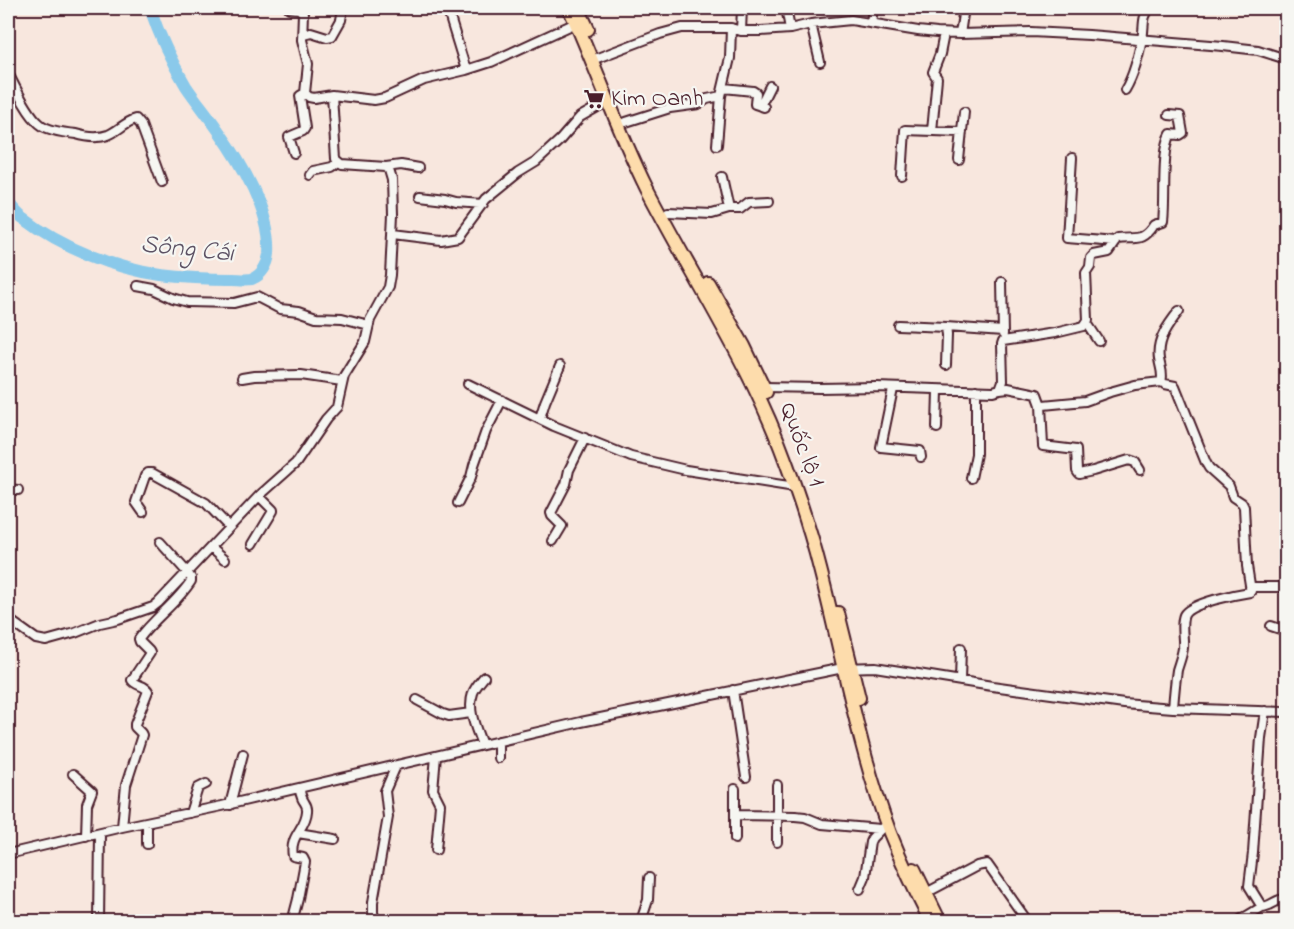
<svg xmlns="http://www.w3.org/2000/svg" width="1294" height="929" font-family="'Indie Flower',sans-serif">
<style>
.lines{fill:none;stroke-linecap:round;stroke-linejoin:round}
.river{stroke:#8ac9ea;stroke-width:12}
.minor-casing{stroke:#4a1f2b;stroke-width:12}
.trunk-casing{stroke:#4a1f2b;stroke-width:16}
.minor{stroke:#f6f6f2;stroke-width:8}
.trunk{stroke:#fddcac;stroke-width:12}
.labels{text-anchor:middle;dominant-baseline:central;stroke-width:4.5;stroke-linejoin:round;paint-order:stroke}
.poi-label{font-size:24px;fill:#4a1f2b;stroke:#f6f6f2;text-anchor:start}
.street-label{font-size:24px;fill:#4a1f2b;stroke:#f6f6f2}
.water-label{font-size:26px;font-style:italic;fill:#5d5264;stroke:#f6f6f2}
</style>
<rect width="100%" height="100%" fill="#f8e7de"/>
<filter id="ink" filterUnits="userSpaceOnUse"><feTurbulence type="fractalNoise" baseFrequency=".0167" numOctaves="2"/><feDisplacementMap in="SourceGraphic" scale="12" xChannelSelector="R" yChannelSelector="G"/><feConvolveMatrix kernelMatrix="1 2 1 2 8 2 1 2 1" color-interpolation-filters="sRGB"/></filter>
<g filter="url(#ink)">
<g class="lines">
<path class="river" d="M 8,202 C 12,207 17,214 23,218 C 62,248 113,268 161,275 C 185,278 209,279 233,279 C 239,279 246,280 252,279 C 262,275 268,264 269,254 C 272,214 241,162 218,130 C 208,115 196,101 186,86 C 171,61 159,35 150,8"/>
<g class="minor-casing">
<path id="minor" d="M 289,8 L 299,9 L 303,13 L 302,40 L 308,64 L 305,93 L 309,97 L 314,98 L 332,95 L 374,100 L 385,98 L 424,80 L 466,70 L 491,62 L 576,23
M 447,8 L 466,70
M 786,8 L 790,29
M 871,23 L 873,8
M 811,24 L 820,62
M 741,31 L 742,8
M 303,34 L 311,32 L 327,37 L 332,36 L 341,20 L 343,8
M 960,34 L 964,8
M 592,60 L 660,34 L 682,28 L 731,28 L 741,31 L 761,31 L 790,29 L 811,24 L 851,20 L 918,31 L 937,33 L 960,34 L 1031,32 L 1089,35 L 1223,46 L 1258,50 L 1286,59
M 8,73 C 15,87 28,115 40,124 C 47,130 66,133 76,134 C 86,137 97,139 108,135 C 118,131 125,122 136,119 L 141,125 L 162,182
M 724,88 L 753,91 L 756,93 L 755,104 L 764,107
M 1125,90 C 1134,75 1138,57 1142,39 C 1145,26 1141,18 1150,8
M 760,106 L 770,86
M 626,122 L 670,108 L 699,104 L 707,99 L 721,96 L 730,58 L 731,28
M 932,131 L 937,78 L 933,72 L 940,54 L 944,34
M 717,145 L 721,96
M 294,153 L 289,137 L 303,131 L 305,128 L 300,96 L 305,93
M 1072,158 L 1067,238 L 1116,242
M 959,160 L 964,112
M 386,167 L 401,165 L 418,168
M 310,175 L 313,171 L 332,167 L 338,162
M 902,176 L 905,130 L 962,132
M 722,177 L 729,209
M 420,196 L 445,199 L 456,202 L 483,204
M 668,212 L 712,214 L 729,209 L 740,209 L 749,202 L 769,201
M 393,234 L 441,240 L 458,237 L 486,199 L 518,173 L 536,162 L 560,140 L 580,117 L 608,101
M 1002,282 L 1003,334
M 138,286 L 154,289 L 173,298 L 187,302 L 234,303 L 257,297 L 280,309 L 299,311 L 316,317 L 342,318 L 369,325
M 1087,323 L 1099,341
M 898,325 L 946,327 L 1003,331
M 946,327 L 947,335 L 946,365
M 242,378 L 254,376 L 301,375 L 342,381
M 1161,382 L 1165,384 L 1175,386 L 1206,463 L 1209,468 L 1229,486 L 1233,497 L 1242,503 L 1244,507 L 1247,566 L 1251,591 L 1250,592 C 1237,594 1190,603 1184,615 C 1180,624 1184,638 1183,648 C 1182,656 1179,663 1177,670 C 1175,683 1174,695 1173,708
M 468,384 L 554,426 L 631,457 L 686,470 L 795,487
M 764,387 L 820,388 L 876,387 L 993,391 L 1000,389 L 1003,381 L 1002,344 L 1003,341 L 1055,333 L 1084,326 L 1088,320 L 1086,273 L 1090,267 L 1091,258 L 1094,255 L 1109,252 L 1118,239 C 1137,237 1143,242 1154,225 L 1163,222 C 1166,200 1161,151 1171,134 L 1180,135 L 1183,133 L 1180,116 L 1169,115
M 893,389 L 881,447 L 920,451 L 921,457
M 1000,389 L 1008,388 L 1037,394 L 1041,405 L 1043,405 L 1085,401 L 1110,392 L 1135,385 L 1161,382 C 1164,374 1160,367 1159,359 C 1156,341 1168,325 1179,311
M 1041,405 L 1043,446 L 1076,450 L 1077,471 L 1079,474 L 1093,471 L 1129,460 L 1135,462 L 1140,470
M 540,418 L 545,402 L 560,366
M 937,428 L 938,390
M 971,478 L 976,454 L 976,390
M 8,489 L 18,490
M 458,503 L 471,477 L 474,465 L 486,431 L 502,400
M 143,512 L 136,502 L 145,476 L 148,473 L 152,473 L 206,503 L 229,527
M 553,541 L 562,526 L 552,516 L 551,513 L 566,484 L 569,470 L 585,438
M 253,544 L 273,511 L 273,510 L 259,496
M 211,547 L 225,559
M 1250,587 L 1286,587
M 8,619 L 36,639 L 46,641 L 75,633 L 100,623 L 118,619 L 153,607 L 158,603 L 259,496 L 296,463 L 326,419 L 337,407 L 344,376 L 365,342 L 370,320 L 388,287 L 390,275 L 393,214 L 392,180 L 389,170 L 386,167 L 342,164 L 336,159 L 332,95
M 1271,626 L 1286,631
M 960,681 L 961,648
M 733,690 L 746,777
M 417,700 L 443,714 L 449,716 L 471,713
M 1265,711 L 1261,738 L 1253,853 L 1249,886 L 1262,907 C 1271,907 1278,897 1286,900
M 482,745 C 476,728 467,711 473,693 C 475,687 480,682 484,677
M 498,758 L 498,741
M 73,774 L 92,791 L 87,804 L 86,836
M 777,785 L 777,842
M 230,805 L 243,754
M 190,813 L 197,791 L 198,788 L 206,784
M 735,815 L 795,816 L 805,817 L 822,824 L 880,829
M 147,822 L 147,844
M 122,827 L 126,785 L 142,735 L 141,733 L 135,727 L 135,724 L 148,691 C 145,685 136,686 132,680 L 150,653 L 149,651 L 140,642 L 139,639 C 154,618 177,603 191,581 L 191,578 L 187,572 L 160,542
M 298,833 L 335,839
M 735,839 L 735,789
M 436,850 L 440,804 L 433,790 L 436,756
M 8,854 L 122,827 L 222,806 L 581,722 L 843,668 L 875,667 L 992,686 L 1124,704 L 1173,708 L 1286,712
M 860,889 L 865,877 L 870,842 L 872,838 L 882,828
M 926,893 L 977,866 L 987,864 L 1028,922
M 99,922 L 100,833
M 292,922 L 298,899 L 305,862 L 303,858 L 293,856 C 289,835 306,829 307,811 C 308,805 304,803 302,798 C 301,796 300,790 300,788
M 375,922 L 373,912 L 373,902 L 388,817 L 385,791 L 396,766
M 643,922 L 642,918 L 648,900 L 649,878
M 1237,922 L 1262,907"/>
</g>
<g class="trunk-casing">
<path id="trunk" d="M 569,8 L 576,23 C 600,78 620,135 647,189 C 694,280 751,365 786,462 C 799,497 811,533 820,569 C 843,657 858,748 890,833 C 902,863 916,893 931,922
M 578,8 L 588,29
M 708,283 L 744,346 L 766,392
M 838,613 L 859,698
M 914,869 L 940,922"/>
</g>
<use href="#minor" class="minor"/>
<use href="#trunk" class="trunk"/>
</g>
</g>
<defs>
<g id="supermarket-bare" transform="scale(1.62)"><path d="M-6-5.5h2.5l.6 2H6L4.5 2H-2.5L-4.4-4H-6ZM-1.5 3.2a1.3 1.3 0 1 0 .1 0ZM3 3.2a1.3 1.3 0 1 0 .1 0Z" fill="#4a1f2b" stroke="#f6f6f2" stroke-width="2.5" paint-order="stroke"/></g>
</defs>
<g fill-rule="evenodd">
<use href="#supermarket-bare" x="594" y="99"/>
</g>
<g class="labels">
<g class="poi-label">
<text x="611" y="99">Kim Oanh</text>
</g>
<g class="street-label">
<text transform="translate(801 445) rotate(69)">Quốc lộ 1</text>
</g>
<g class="water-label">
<text transform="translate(187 250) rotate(6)">Sông Cái</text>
</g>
</g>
<rect width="1294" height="929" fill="none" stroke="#f6f6f2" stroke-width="30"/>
<rect x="15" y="15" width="1264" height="899" fill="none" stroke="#4a1f2b" stroke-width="2" filter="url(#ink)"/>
</svg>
